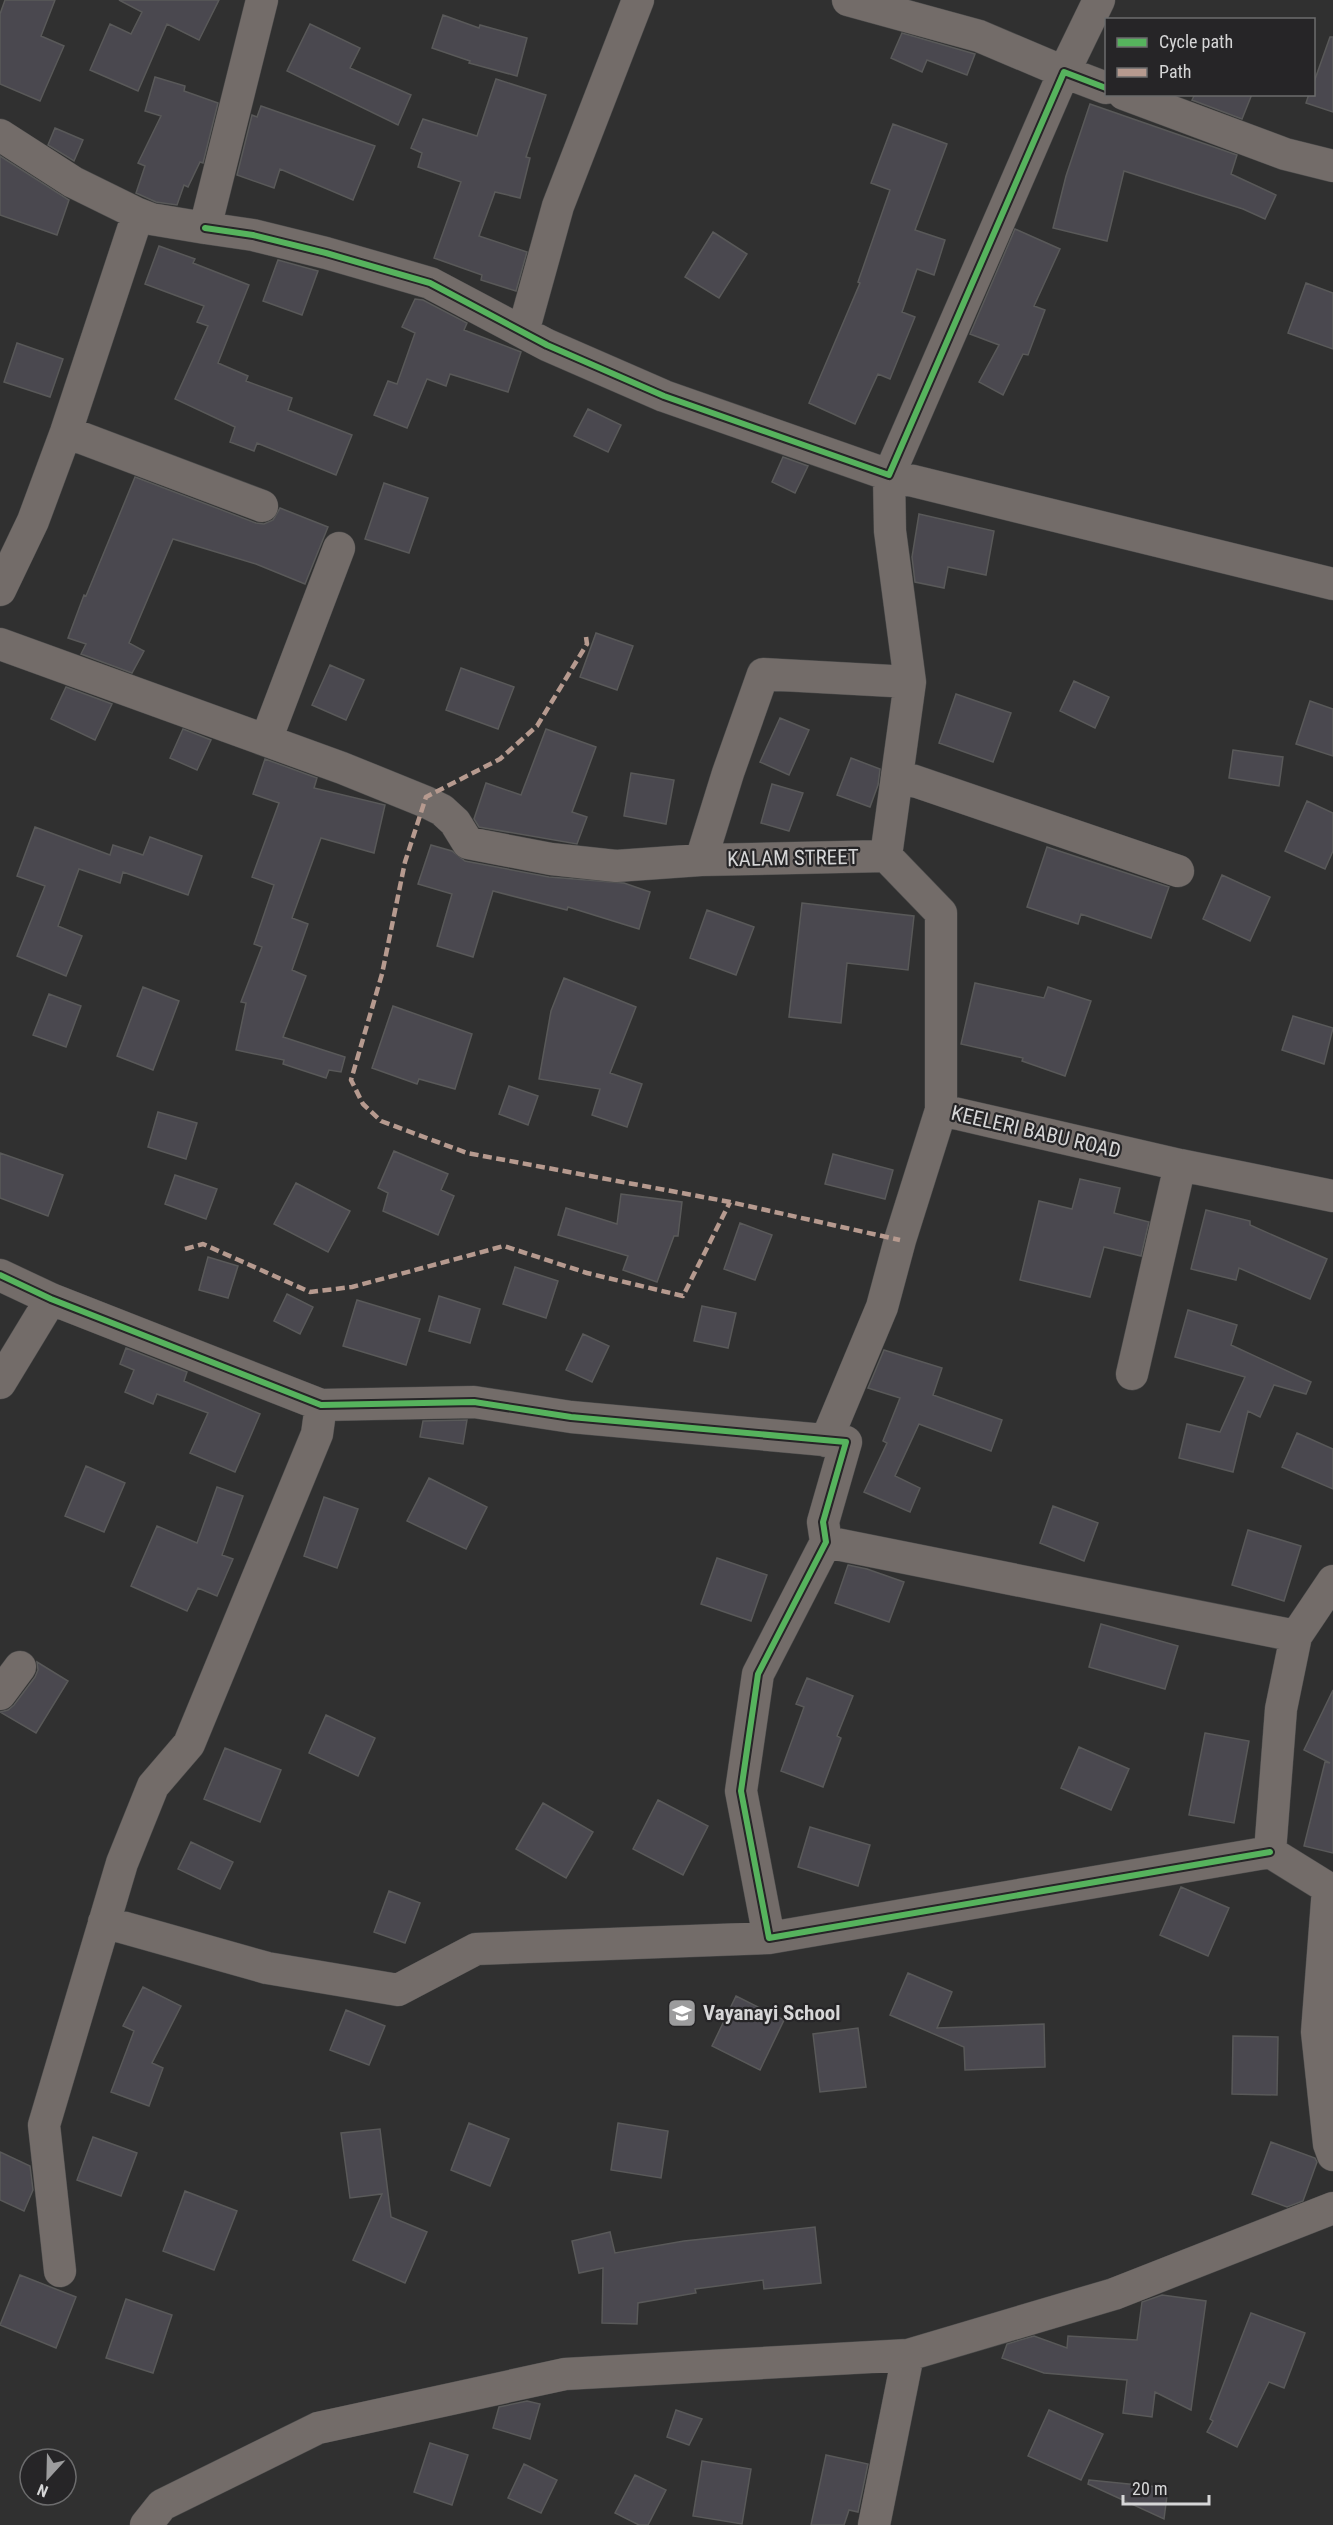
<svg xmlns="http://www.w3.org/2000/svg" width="1333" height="2525" font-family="'Roboto Condensed',sans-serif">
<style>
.building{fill:#4a484f;stroke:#595959;stroke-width:1.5}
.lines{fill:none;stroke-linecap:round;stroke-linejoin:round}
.street-casing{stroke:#4b4b4b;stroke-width:33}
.street{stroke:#736c69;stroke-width:32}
.quiet{stroke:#b69a8f;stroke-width:4.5;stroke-dasharray:9 4.5;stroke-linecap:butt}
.cycleway-casing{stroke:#262527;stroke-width:10}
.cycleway{stroke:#56b35d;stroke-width:6}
.labels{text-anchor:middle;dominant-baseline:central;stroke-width:4.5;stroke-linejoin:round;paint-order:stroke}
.street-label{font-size:21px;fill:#d6d6d7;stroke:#262527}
.poi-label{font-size:21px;font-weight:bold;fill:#d6d6d7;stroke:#262527;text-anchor:start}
</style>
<rect width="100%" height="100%" fill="#303030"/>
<path class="building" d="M 5,0 L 55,0 L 41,36 L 64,46 L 40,101 L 0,84 L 0,14 Z
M 119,0 L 219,0 L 199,40 L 167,24 L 138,91 L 90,70 L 110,24 L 131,34 L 142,12 Z
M 443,15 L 479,28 L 480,25 L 527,38 L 517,76 L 469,63 L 470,61 L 432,48 Z
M 310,24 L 360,48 L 350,68 L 411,95 L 398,125 L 287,71 Z
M 902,33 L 975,54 L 967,75 L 927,60 L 922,72 L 891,58 Z
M 1330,37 L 1333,37 L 1333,112 L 1306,103 L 1309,94 L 1314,94 L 1314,82 Z
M 155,77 L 185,86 L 184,91 L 218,103 L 203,163 L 200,162 L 188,187 L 184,185 L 177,205 L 156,202 L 136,193 L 145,166 L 138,163 L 161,116 L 145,111 Z
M 496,79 L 546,95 L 526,157 L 530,158 L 520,198 L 495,192 L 479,236 L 527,252 L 516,291 L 481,280 L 482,275 L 434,258 L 461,182 L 418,167 L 422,153 L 411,148 L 423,119 L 477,136 Z
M 1195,94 L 1252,94 L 1242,119 L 1192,100 Z
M 1090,104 L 1237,155 L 1231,174 L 1276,195 L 1265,219 L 1243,209 L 1124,171 L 1107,241 L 1053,228 L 1066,176 Z
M 261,106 L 375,146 L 353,200 L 280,169 L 274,188 L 237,175 L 252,115 L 257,117 Z
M 893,124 L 947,144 L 915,230 L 945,240 L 934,275 L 917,269 L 902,312 L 915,317 L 890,379 L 878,374 L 855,424 L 809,403 L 860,283 L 858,282 L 890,190 L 871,183 Z
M 55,128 L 83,140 L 74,161 L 48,145 Z
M 0,156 L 69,200 L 57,235 L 0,215 Z
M 1015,229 L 1060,249 L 1034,306 L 1045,310 L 1028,355 L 1023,354 L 1003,395 L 979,382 L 999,345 L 970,334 Z
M 713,232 L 747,254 L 719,298 L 685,277 Z
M 159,246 L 195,259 L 193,263 L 249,285 L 218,363 L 248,376 L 246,381 L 292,398 L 288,410 L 352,435 L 336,475 L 257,443 L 254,451 L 230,442 L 235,427 L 175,399 L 208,326 L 197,322 L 204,306 L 145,284 Z
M 278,260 L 318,271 L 302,315 L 263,301 Z
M 1306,283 L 1333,293 L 1333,349 L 1288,333 Z
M 415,299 L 423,300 L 467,323 L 464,330 L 521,352 L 508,392 L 450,374 L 446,386 L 427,379 L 407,428 L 374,415 L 388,381 L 397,384 L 415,333 L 402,327 Z
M 17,343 L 63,359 L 50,397 L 4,382 Z
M 588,409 L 621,425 L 608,452 L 574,436 Z
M 783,457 L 808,466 L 795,493 L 772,482 Z
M 135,477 L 256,523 L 264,524 L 273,520 L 280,508 L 328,527 L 305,584 L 256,564 L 173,539 L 129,643 L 144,651 L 132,673 L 81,654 L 86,644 L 68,638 L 84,595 L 86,596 Z
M 384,483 L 428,498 L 409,553 L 365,539 Z
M 919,514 L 994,531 L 986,575 L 948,567 L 944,588 L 915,582 L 912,557 Z
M 596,633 L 633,646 L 617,690 L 580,677 Z
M 330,665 L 364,680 L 346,720 L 312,705 Z
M 461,668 L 514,687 L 498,729 L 446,710 Z
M 1074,681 L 1109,697 L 1095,728 L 1060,711 Z
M 66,687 L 112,704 L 95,740 L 51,719 Z
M 956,694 L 1011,713 L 993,762 L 939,743 Z
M 1310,701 L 1333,709 L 1333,756 L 1296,744 Z
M 780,718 L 809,730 L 789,775 L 760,762 Z
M 183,729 L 211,740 L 197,770 L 170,758 Z
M 546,729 L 596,747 L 572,812 L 587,817 L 577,844 L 479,827 L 474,819 L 486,783 L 521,795 Z
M 1233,750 L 1283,757 L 1279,786 L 1229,778 Z
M 851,758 L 880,769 L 878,785 L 870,807 L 837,795 Z
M 265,759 L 317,778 L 314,788 L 385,805 L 374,853 L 321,838 L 292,918 L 308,924 L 292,970 L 306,976 L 283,1037 L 345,1057 L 341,1072 L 329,1070 L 326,1078 L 283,1064 L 284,1060 L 236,1050 L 246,1003 L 241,1002 L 262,947 L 254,944 L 274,885 L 252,877 L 279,803 L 253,794 Z
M 631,773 L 674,780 L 666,824 L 624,816 Z
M 772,784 L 803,793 L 789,831 L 761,823 Z
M 1307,801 L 1333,813 L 1333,851 L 1325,869 L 1285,851 Z
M 35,827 L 110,855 L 113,845 L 143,855 L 150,837 L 202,856 L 188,895 L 123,872 L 120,883 L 79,869 L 58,926 L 82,936 L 66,976 L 17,956 L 45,886 L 17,876 Z
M 431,845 L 452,851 L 465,861 L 549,877 L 624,883 L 650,892 L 639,929 L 568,907 L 567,910 L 493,891 L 473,957 L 437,946 L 452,894 L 418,884 Z
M 1047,847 L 1169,887 L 1151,938 L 1081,914 L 1078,924 L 1027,907 Z
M 1222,875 L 1270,897 L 1250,941 L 1203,919 Z
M 802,903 L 914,916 L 908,970 L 847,963 L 841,1023 L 789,1017 Z
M 707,910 L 754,927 L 736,975 L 690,958 Z
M 564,978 L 636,1007 L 610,1073 L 642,1084 L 627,1127 L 592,1115 L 600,1089 L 539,1079 L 551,1011 Z
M 975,983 L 1044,998 L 1048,987 L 1091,1001 L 1065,1076 L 1022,1061 L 1023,1058 L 961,1044 Z
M 143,987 L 179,1001 L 153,1070 L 117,1056 Z
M 49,994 L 81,1006 L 66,1047 L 33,1035 Z
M 393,1006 L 472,1034 L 455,1089 L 419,1079 L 417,1084 L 372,1068 Z
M 1293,1016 L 1333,1028 L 1324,1064 L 1282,1050 Z
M 509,1086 L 538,1096 L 528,1125 L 499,1114 Z
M 158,1112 L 197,1123 L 186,1159 L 148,1147 Z
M 394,1151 L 448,1174 L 441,1190 L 454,1196 L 438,1235 L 383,1211 L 388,1193 L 378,1188 Z
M 0,1153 L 63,1175 L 48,1216 L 0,1198 Z
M 833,1154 L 893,1170 L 885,1199 L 825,1184 Z
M 175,1175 L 217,1189 L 206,1219 L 165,1204 Z
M 1080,1179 L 1120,1188 L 1114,1213 L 1149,1222 L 1141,1256 L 1104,1247 L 1090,1297 L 1020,1280 L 1039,1201 L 1072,1209 Z
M 296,1183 L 350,1211 L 328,1252 L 274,1224 Z
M 621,1194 L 682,1202 L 678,1236 L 674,1236 L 657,1282 L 623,1270 L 628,1256 L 558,1235 L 566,1208 L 617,1224 Z
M 1206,1210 L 1250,1221 L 1250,1225 L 1327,1259 L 1310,1299 L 1239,1268 L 1236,1280 L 1191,1269 Z
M 740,1223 L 772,1235 L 755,1280 L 724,1269 Z
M 208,1257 L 238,1266 L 228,1298 L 199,1290 Z
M 515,1267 L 558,1281 L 546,1318 L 503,1304 Z
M 287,1294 L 313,1307 L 300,1334 L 274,1321 Z
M 439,1296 L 480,1309 L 470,1343 L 429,1331 Z
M 357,1300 L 420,1319 L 406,1365 L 343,1346 Z
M 702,1306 L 736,1313 L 728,1348 L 694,1341 Z
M 1188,1310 L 1237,1325 L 1231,1345 L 1311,1382 L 1306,1394 L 1274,1385 L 1260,1417 L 1248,1411 L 1233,1472 L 1179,1458 L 1187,1424 L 1220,1432 L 1245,1377 L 1175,1357 Z
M 583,1334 L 609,1346 L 592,1382 L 566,1370 Z
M 126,1348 L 187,1372 L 184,1381 L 260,1414 L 235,1472 L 190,1453 L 208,1413 L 157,1394 L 153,1404 L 125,1392 L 134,1370 L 120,1364 Z
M 884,1350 L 942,1368 L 933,1395 L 1002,1420 L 991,1451 L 919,1424 L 895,1476 L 920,1488 L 910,1512 L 864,1492 L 887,1443 L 883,1441 L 900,1398 L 868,1388 Z
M 467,1420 L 463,1444 L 420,1437 L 423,1421 Z
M 1297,1433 L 1333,1449 L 1333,1489 L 1282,1467 Z
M 86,1466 L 125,1483 L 104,1532 L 65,1516 Z
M 429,1478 L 487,1507 L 466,1549 L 407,1521 Z
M 217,1487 L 243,1496 L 222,1555 L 233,1559 L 217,1596 L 198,1588 L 187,1611 L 131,1586 L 157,1526 L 197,1543 Z
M 324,1497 L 358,1509 L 337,1568 L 304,1556 Z
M 1053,1506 L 1098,1523 L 1084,1561 L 1040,1543 Z
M 1248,1530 L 1301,1546 L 1284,1601 L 1232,1585 Z
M 717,1558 L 767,1575 L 751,1621 L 701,1604 Z
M 848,1565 L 867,1569 L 904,1582 L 889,1622 L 835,1603 Z
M 1101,1624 L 1178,1646 L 1165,1689 L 1089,1667 Z
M 37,1662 L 68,1681 L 36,1733 L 0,1712 L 8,1710 L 14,1705 L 35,1677 L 38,1670 Z
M 807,1678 L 853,1696 L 837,1736 L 841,1738 L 823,1787 L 781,1771 L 804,1707 L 796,1704 Z
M 1333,1690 L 1333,1853 L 1304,1846 L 1325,1762 L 1330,1763 L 1304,1750 Z
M 326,1715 L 375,1738 L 358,1776 L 309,1753 Z
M 1205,1733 L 1249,1741 L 1234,1823 L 1189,1815 Z
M 1079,1747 L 1129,1769 L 1111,1810 L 1061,1788 Z
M 225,1748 L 281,1770 L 260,1822 L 204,1799 Z
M 658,1800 L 708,1826 L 683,1875 L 633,1849 Z
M 543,1803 L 593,1832 L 566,1878 L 516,1849 Z
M 810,1827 L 870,1845 L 858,1886 L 798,1867 Z
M 191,1842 L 233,1862 L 220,1889 L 178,1869 Z
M 1181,1887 L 1229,1908 L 1208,1956 L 1160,1935 Z
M 389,1891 L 420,1903 L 405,1943 L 374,1932 Z
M 908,1973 L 952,1992 L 937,2028 L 1044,2024 L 1045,2067 L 965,2070 L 964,2047 L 890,2015 Z
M 143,1987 L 181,2006 L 152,2063 L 163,2068 L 149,2106 L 111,2092 L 134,2031 L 123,2026 Z
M 736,1996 L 784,2020 L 760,2070 L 712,2046 Z
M 346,2010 L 385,2026 L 369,2065 L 330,2050 Z
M 858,2028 L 866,2087 L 820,2092 L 813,2034 Z
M 1233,2036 L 1278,2037 L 1277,2095 L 1232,2094 Z
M 469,2123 L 509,2139 L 490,2186 L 451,2170 Z
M 618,2123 L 668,2131 L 661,2178 L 611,2170 Z
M 380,2129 L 391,2217 L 427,2232 L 405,2283 L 353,2260 L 382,2194 L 350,2198 L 341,2133 Z
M 93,2137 L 137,2153 L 121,2196 L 77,2180 Z
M 1271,2142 L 1315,2158 L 1317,2162 L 1303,2201 L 1287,2207 L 1252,2194 Z
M 0,2152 L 30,2166 L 33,2190 L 24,2211 L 0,2200 Z
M 185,2191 L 237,2211 L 214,2270 L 163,2251 Z
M 815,2227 L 821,2283 L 764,2289 L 763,2280 L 695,2289 L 696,2293 L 638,2303 L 637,2324 L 602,2323 L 603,2268 L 579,2273 L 572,2241 L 610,2232 L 615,2253 L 684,2241 Z
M 20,2275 L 76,2297 L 56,2348 L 0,2325 Z
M 1162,2295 L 1206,2301 L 1191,2410 L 1155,2392 L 1152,2417 L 1123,2413 L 1127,2380 L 1044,2373 L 1002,2358 L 1007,2344 L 1034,2336 L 1067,2348 L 1068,2336 L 1137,2340 L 1142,2302 Z
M 126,2299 L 172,2315 L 153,2373 L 106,2358 Z
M 1251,2313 L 1305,2333 L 1284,2388 L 1269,2382 L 1237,2447 L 1207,2432 L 1213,2421 L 1210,2419 Z
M 527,2401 L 540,2404 L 530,2439 L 493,2428 L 499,2407 Z
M 676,2410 L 702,2419 L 689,2445 L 667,2437 Z
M 1049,2410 L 1103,2434 L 1081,2480 L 1028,2456 Z
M 430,2443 L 468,2455 L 452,2505 L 414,2492 Z
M 826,2455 L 868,2464 L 858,2512 L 849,2510 L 844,2525 L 811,2525 Z
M 702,2461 L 751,2469 L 742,2524 L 693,2516 Z
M 524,2464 L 557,2480 L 541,2513 L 508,2498 Z
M 635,2475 L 666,2490 L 648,2525 L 639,2525 L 615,2513 Z
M 1089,2480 L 1168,2488 L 1164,2519 L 1088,2484 Z"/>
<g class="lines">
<g class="street-casing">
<path id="street" d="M 848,0 L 979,36 L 1064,72 L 1099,0
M 1124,94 L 1285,154 L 1333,166
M 0,135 L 73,182 L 138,214
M 205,228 L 253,235 L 326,253 L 430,283 L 547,345 L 664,396 L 889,475 L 1064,72 L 1106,88
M 523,332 L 558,206 L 638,0
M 66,432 L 262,506
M 0,590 L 33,521 L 66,432 L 138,214 L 151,219 L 205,228 L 262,0
M 0,644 L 342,768 L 426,802 L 442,810 L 455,822 L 468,843 L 551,859 L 616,866 L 701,860 L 728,773 L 763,674 L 910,682
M 266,740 L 339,548
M 897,775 L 1178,871
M 701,860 L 886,856
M 941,1110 L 941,913 L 886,856 L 910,682 L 890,531 L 889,475 L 1333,584
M 0,1275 L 51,1299 L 321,1405 L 474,1402 L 571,1417 L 846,1442 L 823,1522 L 826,1542 L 758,1674 L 741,1791 L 769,1938 L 1270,1852
M 1132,1374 L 1180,1165
M 0,1383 L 51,1299
M 826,1441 L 882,1307 L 900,1240 L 941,1110 L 1180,1165 L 1333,1196
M 826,1542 L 1296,1636
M 1333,1581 L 1296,1636 L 1281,1709 L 1270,1852 L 1328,1888 L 1317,2032 L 1329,2144 L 1333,2155
M 0,1694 L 20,1667
M 104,1922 L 267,1968 L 398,1990 L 476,1949 L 769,1938
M 60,2271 L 44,2125 L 122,1863 L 153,1786 L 189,1744 L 317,1434 L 321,1405
M 146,2525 L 162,2505 L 318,2428 L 565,2374 L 908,2355
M 874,2525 L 908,2355 L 1114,2294 L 1333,2208"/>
</g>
<use href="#street" class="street"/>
<path class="quiet" d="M 586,637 L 587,644 L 537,726 L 500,759 L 426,797 L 405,862 L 382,974 L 351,1080 L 363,1104 L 381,1121 L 467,1153 L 730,1202 L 900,1240
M 185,1249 L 203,1244 L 310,1292 L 352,1287 L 504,1246 L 587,1273 L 683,1296 L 730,1202"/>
<g class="cycleway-casing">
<path id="cycleway" d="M 205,228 L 253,235 L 326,253 L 430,283 L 547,345 L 664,396 L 889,475 L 1064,72 L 1106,88
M 0,1275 L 51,1299 L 321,1405 L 474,1402 L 571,1417 L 846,1442 L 823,1522 L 826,1542 L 758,1674 L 741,1791 L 769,1938 L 1270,1852"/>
</g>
<use href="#cycleway" class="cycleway"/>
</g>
<defs>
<g id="school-square" transform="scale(1.5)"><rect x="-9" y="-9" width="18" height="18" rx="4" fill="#9c9c9d" stroke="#262527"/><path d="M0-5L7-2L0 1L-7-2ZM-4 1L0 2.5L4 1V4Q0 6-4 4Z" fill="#fff"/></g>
</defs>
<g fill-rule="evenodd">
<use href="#school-square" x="682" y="2013"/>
</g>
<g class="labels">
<g class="street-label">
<text transform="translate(793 858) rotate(-1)">KALAM STREET</text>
<text transform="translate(1036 1132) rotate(13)">KEELERI BABU ROAD</text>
</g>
<g class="poi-label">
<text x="703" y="2013">Vayanayi School</text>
</g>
</g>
<rect x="1105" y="18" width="210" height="78" fill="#262527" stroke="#6c6c6d" stroke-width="1.5"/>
<rect x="1117" y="38" width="30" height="9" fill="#56b35d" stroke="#6c6c6d" stroke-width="1.5"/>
<text x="1159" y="48" font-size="18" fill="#d6d6d7">Cycle path</text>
<rect x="1117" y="68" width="30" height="9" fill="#b69a8f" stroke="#6c6c6d" stroke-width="1.5"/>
<text x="1159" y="78" font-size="18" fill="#d6d6d7">Path</text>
<g transform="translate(48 2477) rotate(202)"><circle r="28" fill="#262527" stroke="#6c6c6d" stroke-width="1.5"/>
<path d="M0-4.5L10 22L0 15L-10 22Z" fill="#9c9c9d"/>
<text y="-9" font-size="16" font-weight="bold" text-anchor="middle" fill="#d6d6d7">N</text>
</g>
<path d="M1123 2495v9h86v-9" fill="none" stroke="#d6d6d7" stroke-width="3"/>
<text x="1132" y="2495" font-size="18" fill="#d6d6d7" stroke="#262527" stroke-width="4.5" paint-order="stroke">20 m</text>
</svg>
